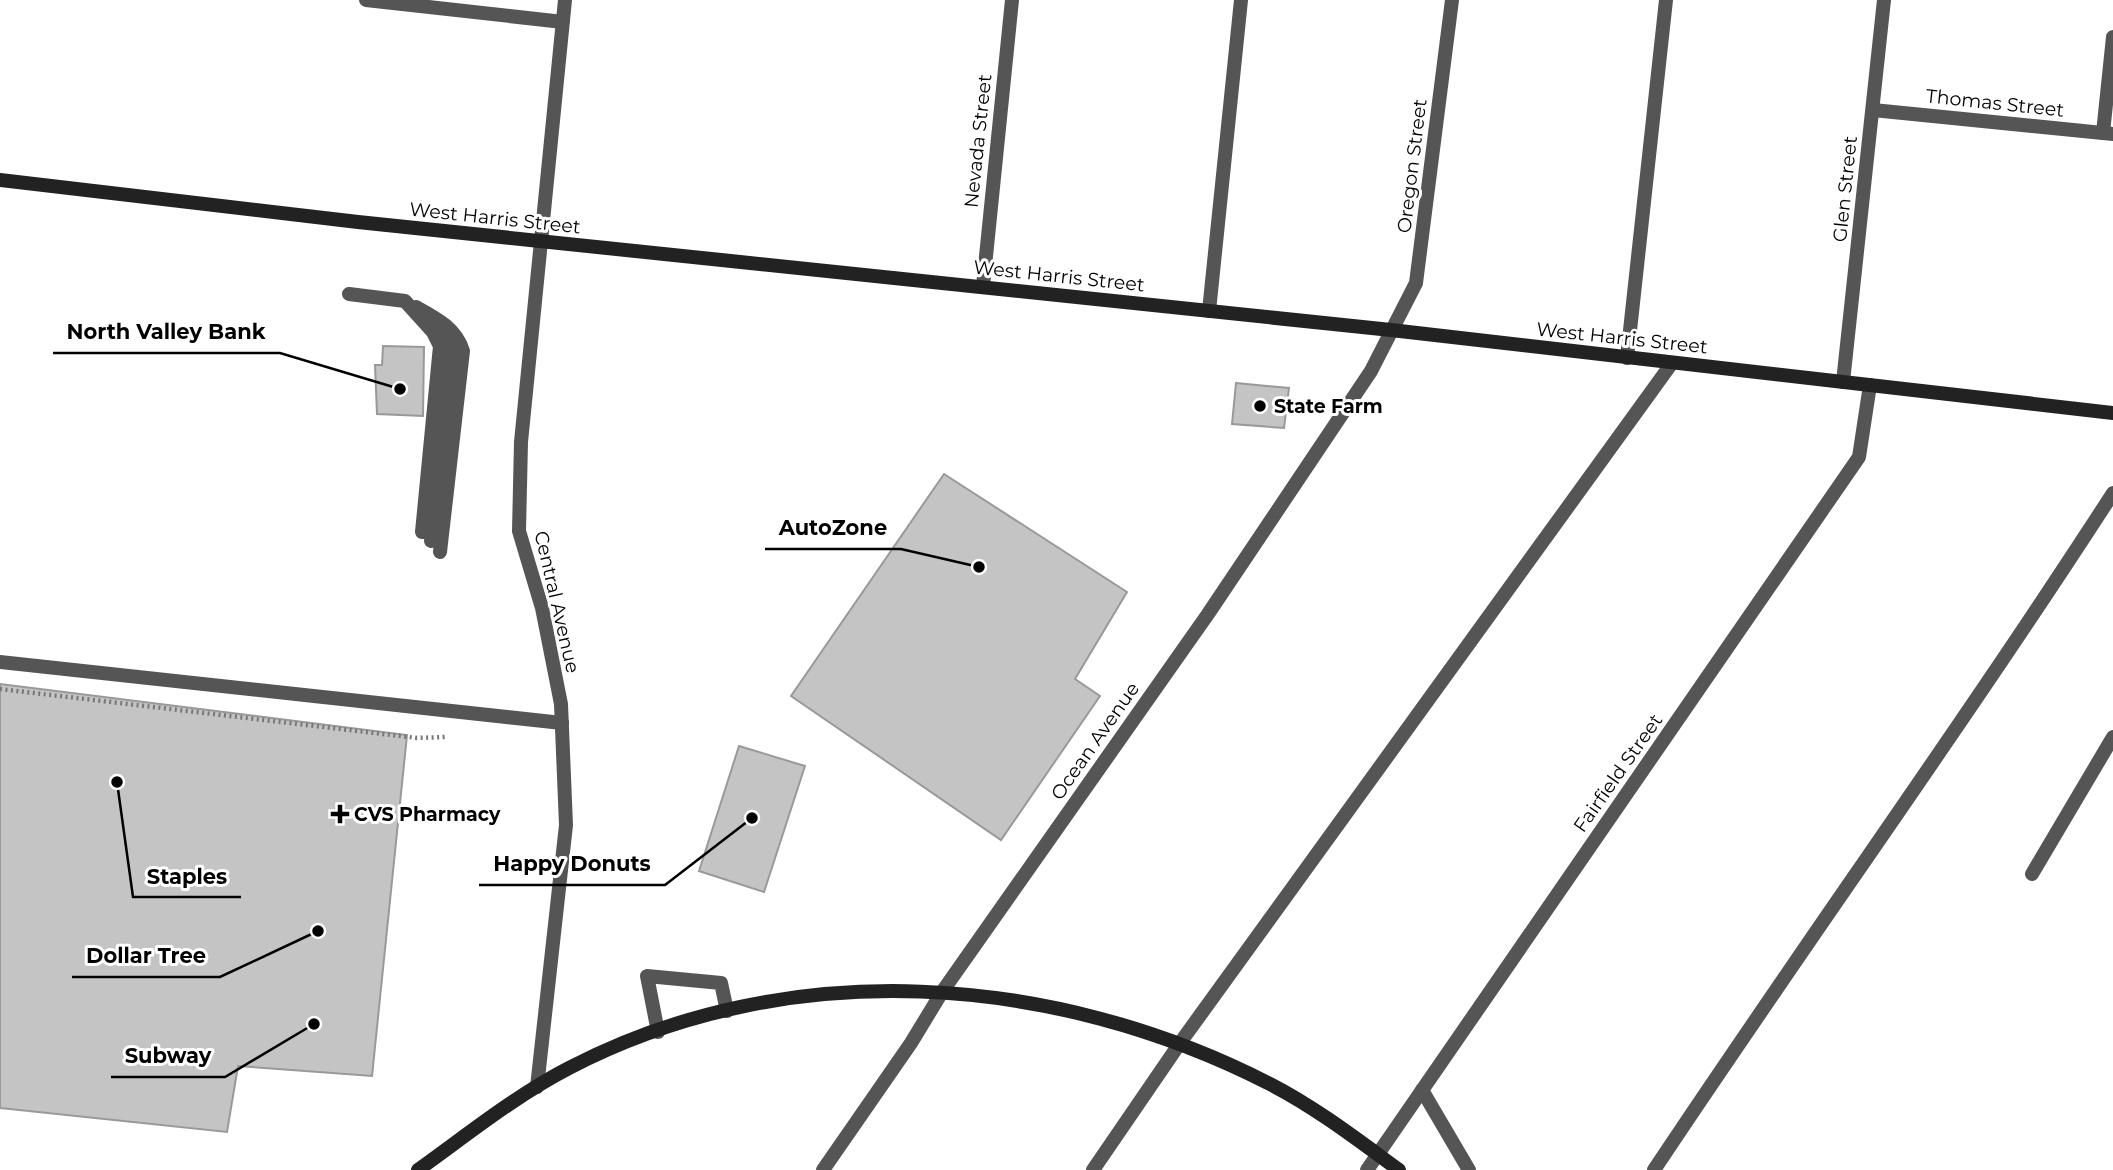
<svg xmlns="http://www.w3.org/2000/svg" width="2113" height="1170" font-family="Montserrat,sans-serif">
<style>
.building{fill:#c4c4c4;stroke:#999;stroke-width:2}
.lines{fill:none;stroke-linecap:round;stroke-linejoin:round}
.path{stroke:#777;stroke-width:4.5;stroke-dasharray:2 3.5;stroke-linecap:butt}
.service{stroke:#555;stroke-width:14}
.minor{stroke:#555;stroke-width:14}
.tertiary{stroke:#555;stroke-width:14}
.secondary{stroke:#222;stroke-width:14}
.poi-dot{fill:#000;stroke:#fff;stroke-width:2.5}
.labels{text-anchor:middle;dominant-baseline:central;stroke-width:6;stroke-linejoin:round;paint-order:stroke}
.street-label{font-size:19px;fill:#000;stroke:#fff}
.poi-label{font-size:19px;font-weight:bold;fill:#000;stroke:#fff;text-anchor:start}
.leader{fill:none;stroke:#000;stroke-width:2.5}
.callout-dot{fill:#000;stroke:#fff;stroke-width:2.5}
.callout-label{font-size:21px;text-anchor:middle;font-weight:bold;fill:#000;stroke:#fff;stroke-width:6;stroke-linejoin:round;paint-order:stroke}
</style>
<rect width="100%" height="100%" fill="#fff"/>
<path class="building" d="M 383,346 L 424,347 L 423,416 L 377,414 L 375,365 L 382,365 Z
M 1236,383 L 1289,388 L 1284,428 L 1232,424 Z
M 944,474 L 1127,592 L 1075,679 L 1100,696 L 1001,840 L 791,696 Z
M 0,684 L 407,735 L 372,1076 L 238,1066 L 227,1132 L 0,1108 Z
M 739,746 L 805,766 L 764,892 L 699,871 Z"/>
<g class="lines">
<path class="path" d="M 0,689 L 417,738 L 445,737"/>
<path class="service" d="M 2103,133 L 2113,37
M 349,294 L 405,301 L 433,332 L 440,346 L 422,532
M 416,307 C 436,318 456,328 463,351 L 440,552
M 1209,311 L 1241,0
M 1627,358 L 1666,0
M 431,541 L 453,350 L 448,339 L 438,328
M 0,662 L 562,723
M 2032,874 L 2113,737
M 658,1032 L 647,976 L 721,983 L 727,1011
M 1422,1090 L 1469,1170
M 1093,1170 L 1180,1043 L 1672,363
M 1654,1170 C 1805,943 1965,722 2113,493"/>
<path class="minor" d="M 366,0 L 563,22
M 1873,110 L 2113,134
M 983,286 L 1012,0
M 537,1087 L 566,825 L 561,704 L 542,608 L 519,531 L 521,442 L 565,0
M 823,1170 L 911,1043 L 942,992 L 1208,614 L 1371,371 L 1416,283 L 1452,0"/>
<path class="tertiary" d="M 1843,382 L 1884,0
M 1367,1170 L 1859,457 L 1870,385"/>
<path class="secondary" d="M 0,180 L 358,222 L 1391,330 L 2113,413
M 418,1170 C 467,1135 515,1096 569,1068 C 788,954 1054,973 1270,1084 C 1315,1107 1358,1140 1399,1170"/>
</g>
<g class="poi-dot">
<circle cx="1260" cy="406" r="7"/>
<path d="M336.5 803.5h7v7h7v7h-7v7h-7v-7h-7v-7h7z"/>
</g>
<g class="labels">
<g class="street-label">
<text transform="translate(1995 103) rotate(6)">Thomas Street</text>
<text transform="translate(978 141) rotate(-84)">Nevada Street</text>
<text transform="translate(1412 166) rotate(-83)">Oregon Street</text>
<text transform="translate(1845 189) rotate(-84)">Glen Street</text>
<text transform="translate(495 218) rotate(6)">West Harris Street</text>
<text transform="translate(1059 276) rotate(6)">West Harris Street</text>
<text transform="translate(1622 338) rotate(6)">West Harris Street</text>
<text transform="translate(557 602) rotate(77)">Central Avenue</text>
<text transform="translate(1095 741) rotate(-55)">Ocean Avenue</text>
<text transform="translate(1618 773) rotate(-55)">Fairfield Street</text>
</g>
<g class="poi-label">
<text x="1274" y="406">State Farm</text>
<text x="354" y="814">CVS Pharmacy</text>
</g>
</g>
<path class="leader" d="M400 389L280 353H53M979 567L901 549H765M752 818L665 885H479M117 782L133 897H241M318 931L220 977H72M314 1024L225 1077H111"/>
<g class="callout-dot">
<circle cx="400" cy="389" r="7"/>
<circle cx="979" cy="567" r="7"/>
<circle cx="752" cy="818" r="7"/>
<circle cx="117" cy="782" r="7"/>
<circle cx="318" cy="931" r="7"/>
<circle cx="314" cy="1024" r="7"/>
</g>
<g class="callout-label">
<text x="166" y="339">North Valley Bank</text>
<text x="833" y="535">AutoZone</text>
<text x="572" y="871">Happy Donuts</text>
<text x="187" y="884">Staples</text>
<text x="146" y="963">Dollar Tree</text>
<text x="168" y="1063">Subway</text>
</g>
</svg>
